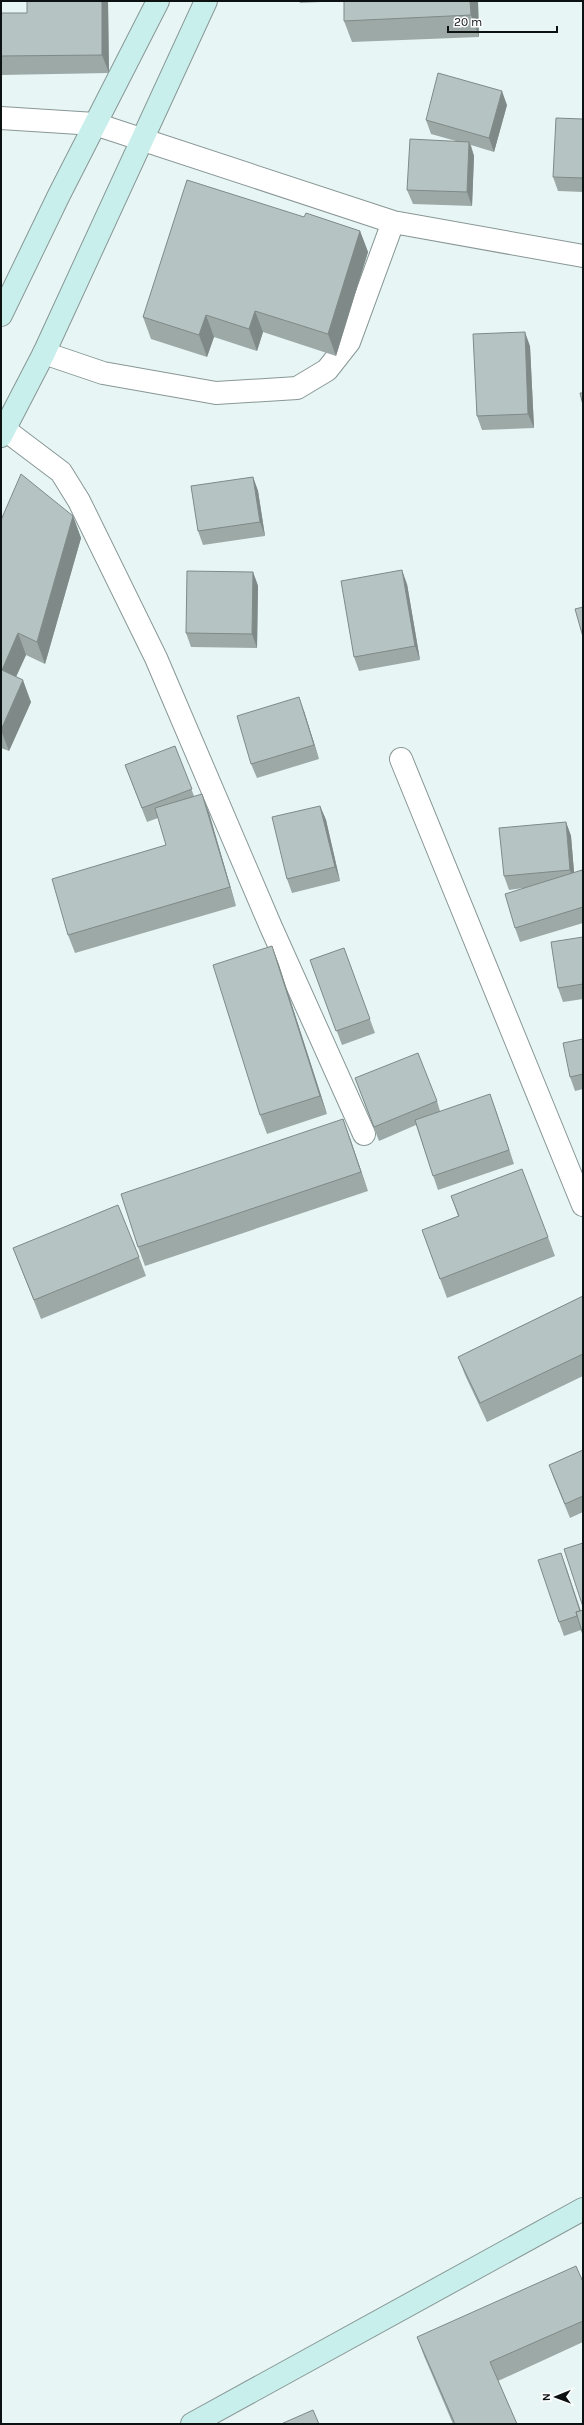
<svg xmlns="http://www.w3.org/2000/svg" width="584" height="2425" font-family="Karla,sans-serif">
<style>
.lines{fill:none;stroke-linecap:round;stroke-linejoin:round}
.street-casing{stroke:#889795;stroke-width:24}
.secondary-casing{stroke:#889795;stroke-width:24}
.street{stroke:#fff;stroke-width:22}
.secondary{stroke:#c8efec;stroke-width:22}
.wall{fill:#9ca9a7}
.shaded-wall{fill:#7f8988}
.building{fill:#b5c4c2;stroke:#7f8988}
</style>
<rect width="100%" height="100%" fill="#e7f6f5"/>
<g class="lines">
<g class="street-casing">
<path id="street" d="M 1,118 L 95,124 L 393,222 L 583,256
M 44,353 L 103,373 L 216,393 L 297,388 L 327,370 L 349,342 L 393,222
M 4,429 L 61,472 L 79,501 L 156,658 L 271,927 L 364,1134
M 401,759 L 583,1205"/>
</g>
<g class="secondary-casing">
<path id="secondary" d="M 1,315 L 59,195 L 158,1
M 1,436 L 44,353 L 206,1
M 192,2424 L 583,2209"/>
</g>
<use href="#street" class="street"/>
<use href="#secondary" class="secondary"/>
</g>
<path class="wall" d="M 27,1 L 108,1 L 109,73 L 1,75 L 1,13 L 27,13 Z
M 299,1 L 478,1 L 479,37 L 352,42 L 344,21 L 344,1 L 300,3 Z
M 507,105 L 494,152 L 471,145 L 474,156 L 472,206 L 413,204 L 407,190 L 456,141 L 431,134 L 426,120 Z
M 583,119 L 583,192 L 558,191 L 553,177 Z
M 304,217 L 360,231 L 368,252 L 336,356 L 263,332 L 257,351 L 214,337 L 207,357 L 151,339 L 143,317 Z
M 530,346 L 534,428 L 482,430 L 477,416 Z
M 253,477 L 258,491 L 265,536 L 203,545 L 198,531 Z
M 73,516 L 81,538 L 45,664 L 26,655 L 16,677 L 31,702 L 9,751 L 1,748 L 1,520 Z
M 253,572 L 258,586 L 257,648 L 191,647 L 186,633 Z
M 407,584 L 420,660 L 359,671 L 354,657 Z
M 304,711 L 319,759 L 257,778 L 251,764 Z
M 175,746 L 194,796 L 209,813 L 236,906 L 75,953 L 68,935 L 166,845 L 158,818 L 147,822 L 125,765 Z
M 320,806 L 326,820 L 340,881 L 292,893 L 287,879 Z
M 566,822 L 571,836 L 574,872 L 583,874 L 583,923 L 520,942 L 515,928 L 523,888 L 509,890 L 504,876 Z
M 583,937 L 583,999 L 563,1002 L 558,988 Z
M 272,946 L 279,965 L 327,1114 L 267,1134 L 260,1115 Z
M 344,948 L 375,1033 L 342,1045 L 310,960 Z
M 583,1039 L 583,1089 L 575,1091 L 570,1077 Z
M 355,1078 L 437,1101 L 440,1111 L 495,1108 L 514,1164 L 438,1190 L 416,1125 L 379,1141 Z
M 343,1119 L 368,1191 L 145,1266 L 138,1247 Z
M 451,1196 L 548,1237 L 555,1256 L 447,1298 L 422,1230 L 458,1216 Z
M 13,1248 L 139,1257 L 146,1276 L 41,1319 Z
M 583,1296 L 583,1376 L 487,1422 L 465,1375 L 458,1357 Z
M 583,1450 L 583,1512 L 570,1518 L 554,1479 L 549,1465 Z
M 566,1567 L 581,1611 L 581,1630 L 564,1636 L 559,1622 Z
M 583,2282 L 583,2342 L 498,2381 L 517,2424 L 453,2424 L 424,2356 L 417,2337 Z"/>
<path class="shaded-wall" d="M 102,1 L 108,1 L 109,73 L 102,55 Z
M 470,1 L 478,1 L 479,37 L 471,15 Z
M 502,91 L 507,105 L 494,152 L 489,138 Z
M 469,142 L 474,156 L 472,206 L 467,192 Z
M 360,231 L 368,252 L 336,356 L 328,334 Z
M 255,311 L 263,332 L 257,351 L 249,329 Z
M 206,315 L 214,337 L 207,357 L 199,335 Z
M 525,332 L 530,346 L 534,428 L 528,414 Z
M 253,477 L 258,491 L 265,536 L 260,522 Z
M 73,516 L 81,538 L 45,664 L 37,642 Z
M 402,570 L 407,584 L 420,660 L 415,646 Z
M 253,572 L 258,586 L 257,648 L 252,634 Z
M 18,633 L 26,655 L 9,692 L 2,670 Z
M 23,680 L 31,702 L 9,751 L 1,730 Z
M 299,697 L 304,711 L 319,759 L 314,745 Z
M 202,794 L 209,813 L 236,906 L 230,887 Z
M 320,806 L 326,820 L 340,881 L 335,867 Z
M 566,822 L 571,836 L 575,884 L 570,870 Z
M 272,946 L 279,965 L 327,1114 L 320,1096 Z
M 490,1094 L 495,1108 L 514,1164 L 509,1150 Z
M 343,1119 L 350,1138 L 368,1191 L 361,1172 Z
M 561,1553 L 566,1567 L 583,1619 Z"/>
<path class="building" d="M 27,1 L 102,1 L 102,55 L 1,56 L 1,13 L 27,13 Z
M 344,1 L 470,1 L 471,15 L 344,21 Z
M 438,73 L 502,91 L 489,138 L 426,120 Z
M 556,118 L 583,119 L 583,178 L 553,177 Z
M 410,139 L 469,142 L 467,192 L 407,190 Z
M 187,180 L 304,217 L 306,213 L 360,231 L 328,334 L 255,311 L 249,329 L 206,315 L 199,335 L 143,317 Z
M 525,332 L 528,414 L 477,416 L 473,334 Z
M 580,393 L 583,393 L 583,405 Z
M 21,474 L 73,516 L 37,642 L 18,633 L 2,670 L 23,680 L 1,730 L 1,520 Z
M 253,477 L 260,522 L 198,531 L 191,486 Z
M 402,570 L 415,646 L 354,657 L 341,581 Z
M 187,571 L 253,572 L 252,634 L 186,633 Z
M 583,607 L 583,637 L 575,609 Z
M 299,697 L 314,745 L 251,764 L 237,716 Z
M 175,746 L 192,789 L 142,808 L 125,765 Z
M 202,794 L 230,887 L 68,935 L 52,879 L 166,845 L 155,808 Z
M 320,806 L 335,867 L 287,879 L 272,817 Z
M 566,822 L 570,870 L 504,876 L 499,828 Z
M 582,870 L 583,875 L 583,907 L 515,928 L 505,894 Z
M 583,937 L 583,984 L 558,988 L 551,942 Z
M 272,946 L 320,1096 L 260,1115 L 213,965 Z
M 344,948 L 370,1019 L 336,1031 L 310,960 Z
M 583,1039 L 583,1074 L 570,1077 L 563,1043 Z
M 418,1053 L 437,1101 L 374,1127 L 355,1078 Z
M 490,1094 L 509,1150 L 433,1176 L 415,1120 Z
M 343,1119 L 361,1172 L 138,1247 L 121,1194 Z
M 522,1169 L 548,1237 L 440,1279 L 422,1230 L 459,1216 L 451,1196 Z
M 118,1205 L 139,1257 L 34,1300 L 13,1248 Z
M 583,1296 L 583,1354 L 480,1403 L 458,1357 Z
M 583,1450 L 583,1496 L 565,1504 L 549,1465 Z
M 583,1543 L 583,1607 L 564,1549 Z
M 561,1553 L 580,1611 L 576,1612 L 577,1616 L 559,1622 L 538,1560 Z
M 583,1610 L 583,1635 L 576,1612 Z
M 576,2266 L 583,2282 L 583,2321 L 490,2362 L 517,2424 L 455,2424 L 417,2337 Z
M 313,2410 L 319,2424 L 281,2424 Z"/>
<rect width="584" height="2425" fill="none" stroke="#0c1111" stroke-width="4"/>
<g transform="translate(556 2397) rotate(269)" stroke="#ffffff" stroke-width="3" paint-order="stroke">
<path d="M0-3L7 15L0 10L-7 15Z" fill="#0c1111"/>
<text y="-6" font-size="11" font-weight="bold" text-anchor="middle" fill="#0c1111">N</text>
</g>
<path d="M448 26v6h109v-6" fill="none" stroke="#0c1111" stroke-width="2"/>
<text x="454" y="26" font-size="12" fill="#0c1111" stroke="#ffffff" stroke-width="3" paint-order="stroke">20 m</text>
</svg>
